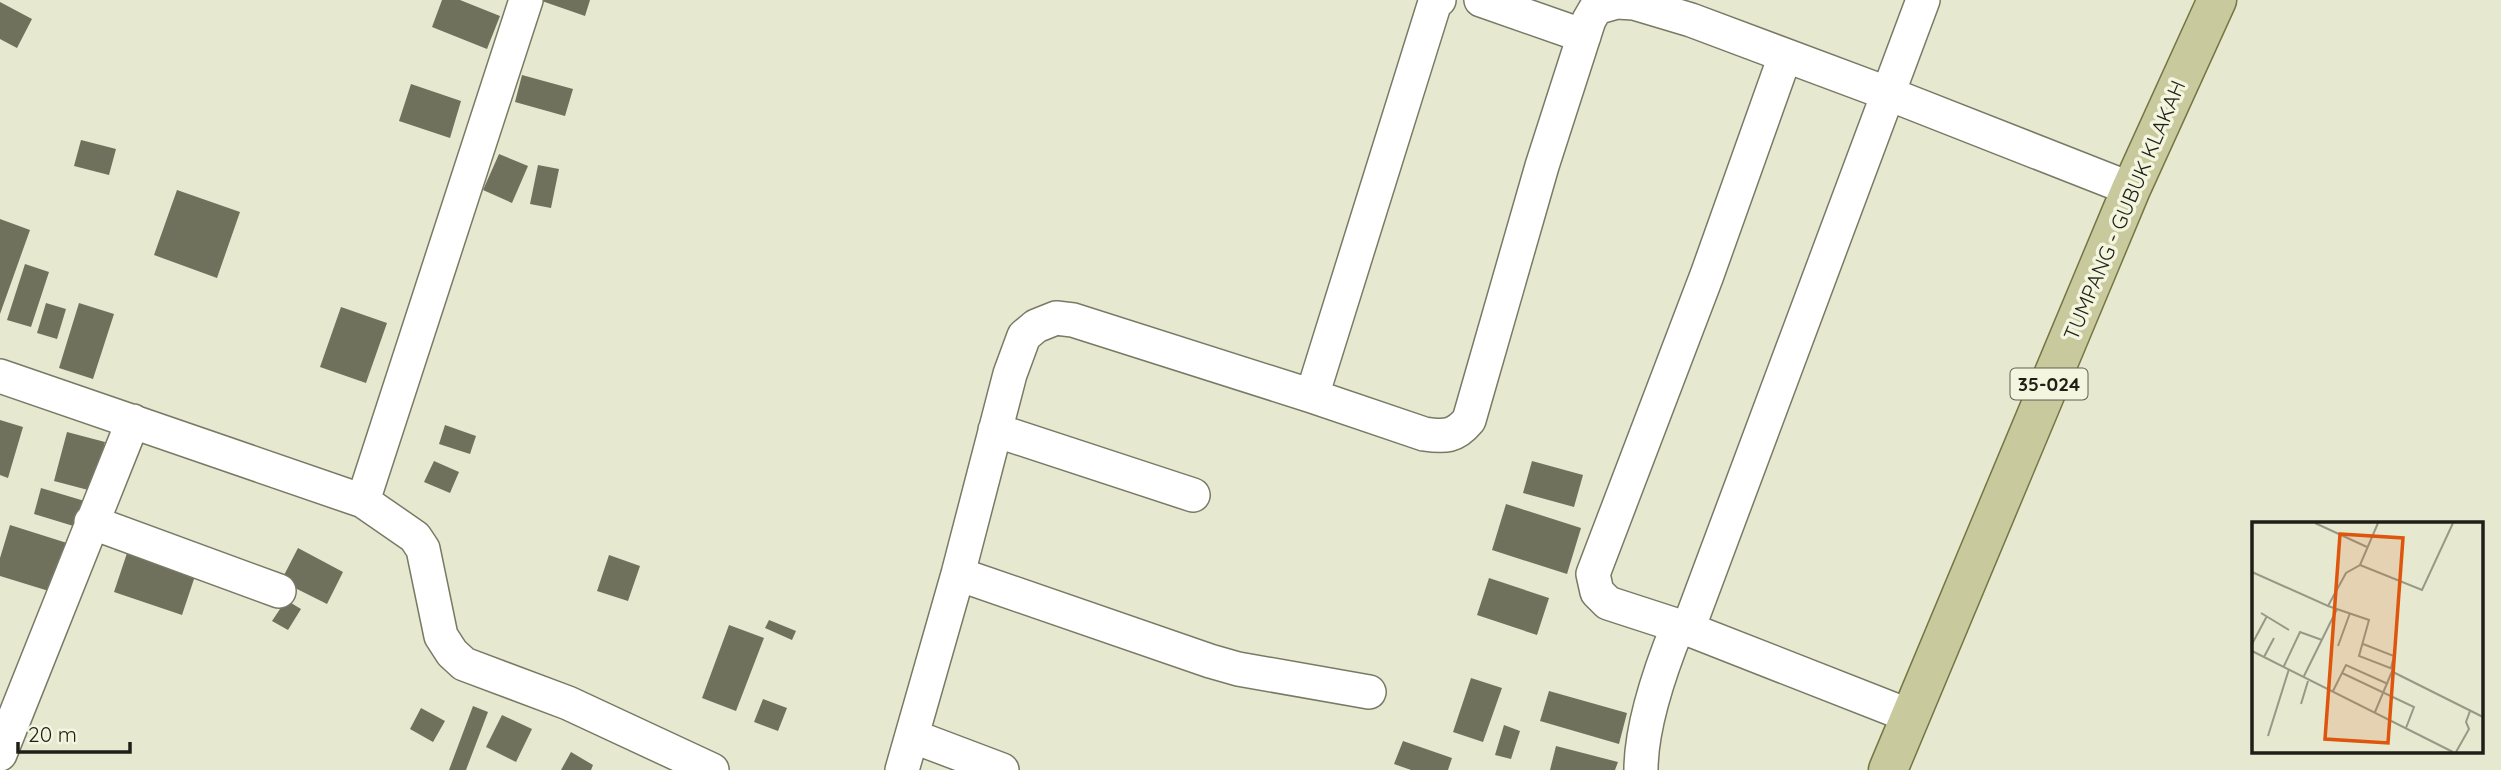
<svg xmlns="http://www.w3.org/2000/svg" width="2501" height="770" font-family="Quicksand,sans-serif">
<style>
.building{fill:#70715c}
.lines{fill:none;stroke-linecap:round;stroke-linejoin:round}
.minor-casing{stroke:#797a65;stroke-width:36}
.primary-casing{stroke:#757644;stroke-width:41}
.minor{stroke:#fff;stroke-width:33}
.primary{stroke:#c8c99d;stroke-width:38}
.labels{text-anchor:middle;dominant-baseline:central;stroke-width:7;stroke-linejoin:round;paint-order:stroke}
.shield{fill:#f4f5de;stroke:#5f5f53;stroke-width:2}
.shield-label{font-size:19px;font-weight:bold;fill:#1f1f17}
.street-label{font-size:21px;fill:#1f1f17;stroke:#f4f5de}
.inset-road{fill:none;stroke:#979886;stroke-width:2}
.view{fill:#de560d;fill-opacity:0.15;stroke:#de560d;stroke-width:3.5}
.inset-edge{fill:none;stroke:#1f1f17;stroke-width:3.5}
</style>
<rect width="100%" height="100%" fill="#e7e8d0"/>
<path class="building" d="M 442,0 L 460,0 L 500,16 L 487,49 L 432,27 Z
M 539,0 L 590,0 L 585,16 Z
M 0,2 L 32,19 L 17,48 L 0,39 Z
M 522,75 L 573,89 L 565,116 L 515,102 Z
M 411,84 L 461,101 L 450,138 L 399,121 Z
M 81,140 L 116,149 L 109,175 L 74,166 Z
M 499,154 L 528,166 L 512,203 L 483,190 Z
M 538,165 L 559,169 L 551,208 L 530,204 Z
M 177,190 L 240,212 L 217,278 L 154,255 Z
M 0,219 L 30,230 L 0,314 Z
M 25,264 L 49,272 L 31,327 L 7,320 Z
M 46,303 L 66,309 L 57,339 L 37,333 Z
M 79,303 L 114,314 L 93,379 L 59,368 Z
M 341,307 L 387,323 L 366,383 L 320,367 Z
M 0,420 L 23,427 L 8,478 L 0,475 Z
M 445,425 L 476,436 L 470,454 L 439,444 Z
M 67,432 L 105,442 L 92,491 L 54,481 Z
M 434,461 L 459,472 L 450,493 L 424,482 Z
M 1532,461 L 1583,475 L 1574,507 L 1523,493 Z
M 41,488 L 88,502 L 80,528 L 34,514 Z
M 1506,504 L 1581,528 L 1567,574 L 1492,550 Z
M 10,525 L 67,543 L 52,592 L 0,576 L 0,558 Z
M 129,547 L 197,570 L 182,615 L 114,592 Z
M 298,548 L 343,572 L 327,604 L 281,581 Z
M 609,555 L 640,566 L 628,601 L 597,591 Z
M 1489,578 L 1549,598 L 1537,635 L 1477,615 Z
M 286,600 L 301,609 L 288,630 L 272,621 Z
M 769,620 L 796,631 L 792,640 L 765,628 Z
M 729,625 L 764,638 L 736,711 L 702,698 Z
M 1471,678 L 1502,688 L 1483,742 L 1453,732 Z
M 1549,691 L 1627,713 L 1619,744 L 1540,721 Z
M 763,699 L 787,708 L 778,731 L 754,722 Z
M 473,706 L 488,712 L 466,770 L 449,770 Z
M 421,708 L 445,721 L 433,742 L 410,729 Z
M 502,715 L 532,729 L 516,762 L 486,747 Z
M 1504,725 L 1520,731 L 1511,759 L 1495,755 Z
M 1403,741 L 1452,758 L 1448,770 L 1411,770 L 1394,764 Z
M 1556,746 L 1618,762 L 1615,770 L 1550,770 Z
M 571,752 L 593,765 L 591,770 L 561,770 Z"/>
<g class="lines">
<g class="minor-casing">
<path id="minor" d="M 1481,0 L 1584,36
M 1785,56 L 1707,275 L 1593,574 L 1597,592 L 1608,603 L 1688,629 L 1910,716
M 0,376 L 363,501 L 415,537 L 423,549 L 441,636 L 452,653 L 464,664 L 568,703 L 712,770
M 1312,396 L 1435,2 L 1439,0
M 995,430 L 1193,495
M 363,501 L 526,0
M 91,522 L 279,591
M 958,574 L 1210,661 L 1238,669 L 1369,692
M 1688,629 L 1923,0
M 912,736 L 1002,770
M 0,754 L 133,421
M 902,770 L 958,574 L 1010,374 L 1024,336 L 1036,326 L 1056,318 L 1073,320 L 1312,396 L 1424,434 C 1445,437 1455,437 1469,420 L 1542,166 L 1589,20 L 1596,8 L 1617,2 L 1634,3 L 1691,20 L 1889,94 L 2131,189
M 1641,770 C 1641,725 1661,668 1678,626"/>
</g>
<g class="primary-casing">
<path id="primary" d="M 1888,770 L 2131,189 L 2217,0"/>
</g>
<use href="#minor" class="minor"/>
<use href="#primary" class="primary"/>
</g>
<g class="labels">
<rect class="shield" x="2010.5" y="368.5" width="77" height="31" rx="5"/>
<g class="shield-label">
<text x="2049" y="384">35-024</text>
</g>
<g class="street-label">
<text transform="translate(2124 210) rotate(-67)">TUMPANG - GUBUK KLAKAH</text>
</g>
</g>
<g transform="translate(2252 522)">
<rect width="231" height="231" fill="#e7e8d0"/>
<path class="inset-road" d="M 63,1 L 115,25M 108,43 L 170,68 L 201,1M 0,50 L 76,84 L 94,51 L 108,43 L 126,1M 76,84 L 117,98 L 107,134 L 141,147 L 123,190M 9,91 L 37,108M 0,122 L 15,94M 111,122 L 142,134 L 139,146M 86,124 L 98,91M 0,129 L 201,230M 12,135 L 22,116M 32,144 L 48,110 L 70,118M 141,150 L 231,195M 90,151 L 162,185 L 154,206M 52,154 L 85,87M 81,169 L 94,143 L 136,162M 49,182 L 56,159M 16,214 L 37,147M 204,230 L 217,207 L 214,200 L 218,189"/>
<path class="view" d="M 88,12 L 151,16 L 136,221 L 73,217 Z"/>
<rect width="231" height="231" class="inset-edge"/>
</g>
<path d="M18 742v10h112v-10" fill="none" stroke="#1f1f17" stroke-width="3.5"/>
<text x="28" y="742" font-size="21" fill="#1f1f17" stroke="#f4f5de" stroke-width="5" paint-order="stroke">20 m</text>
</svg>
